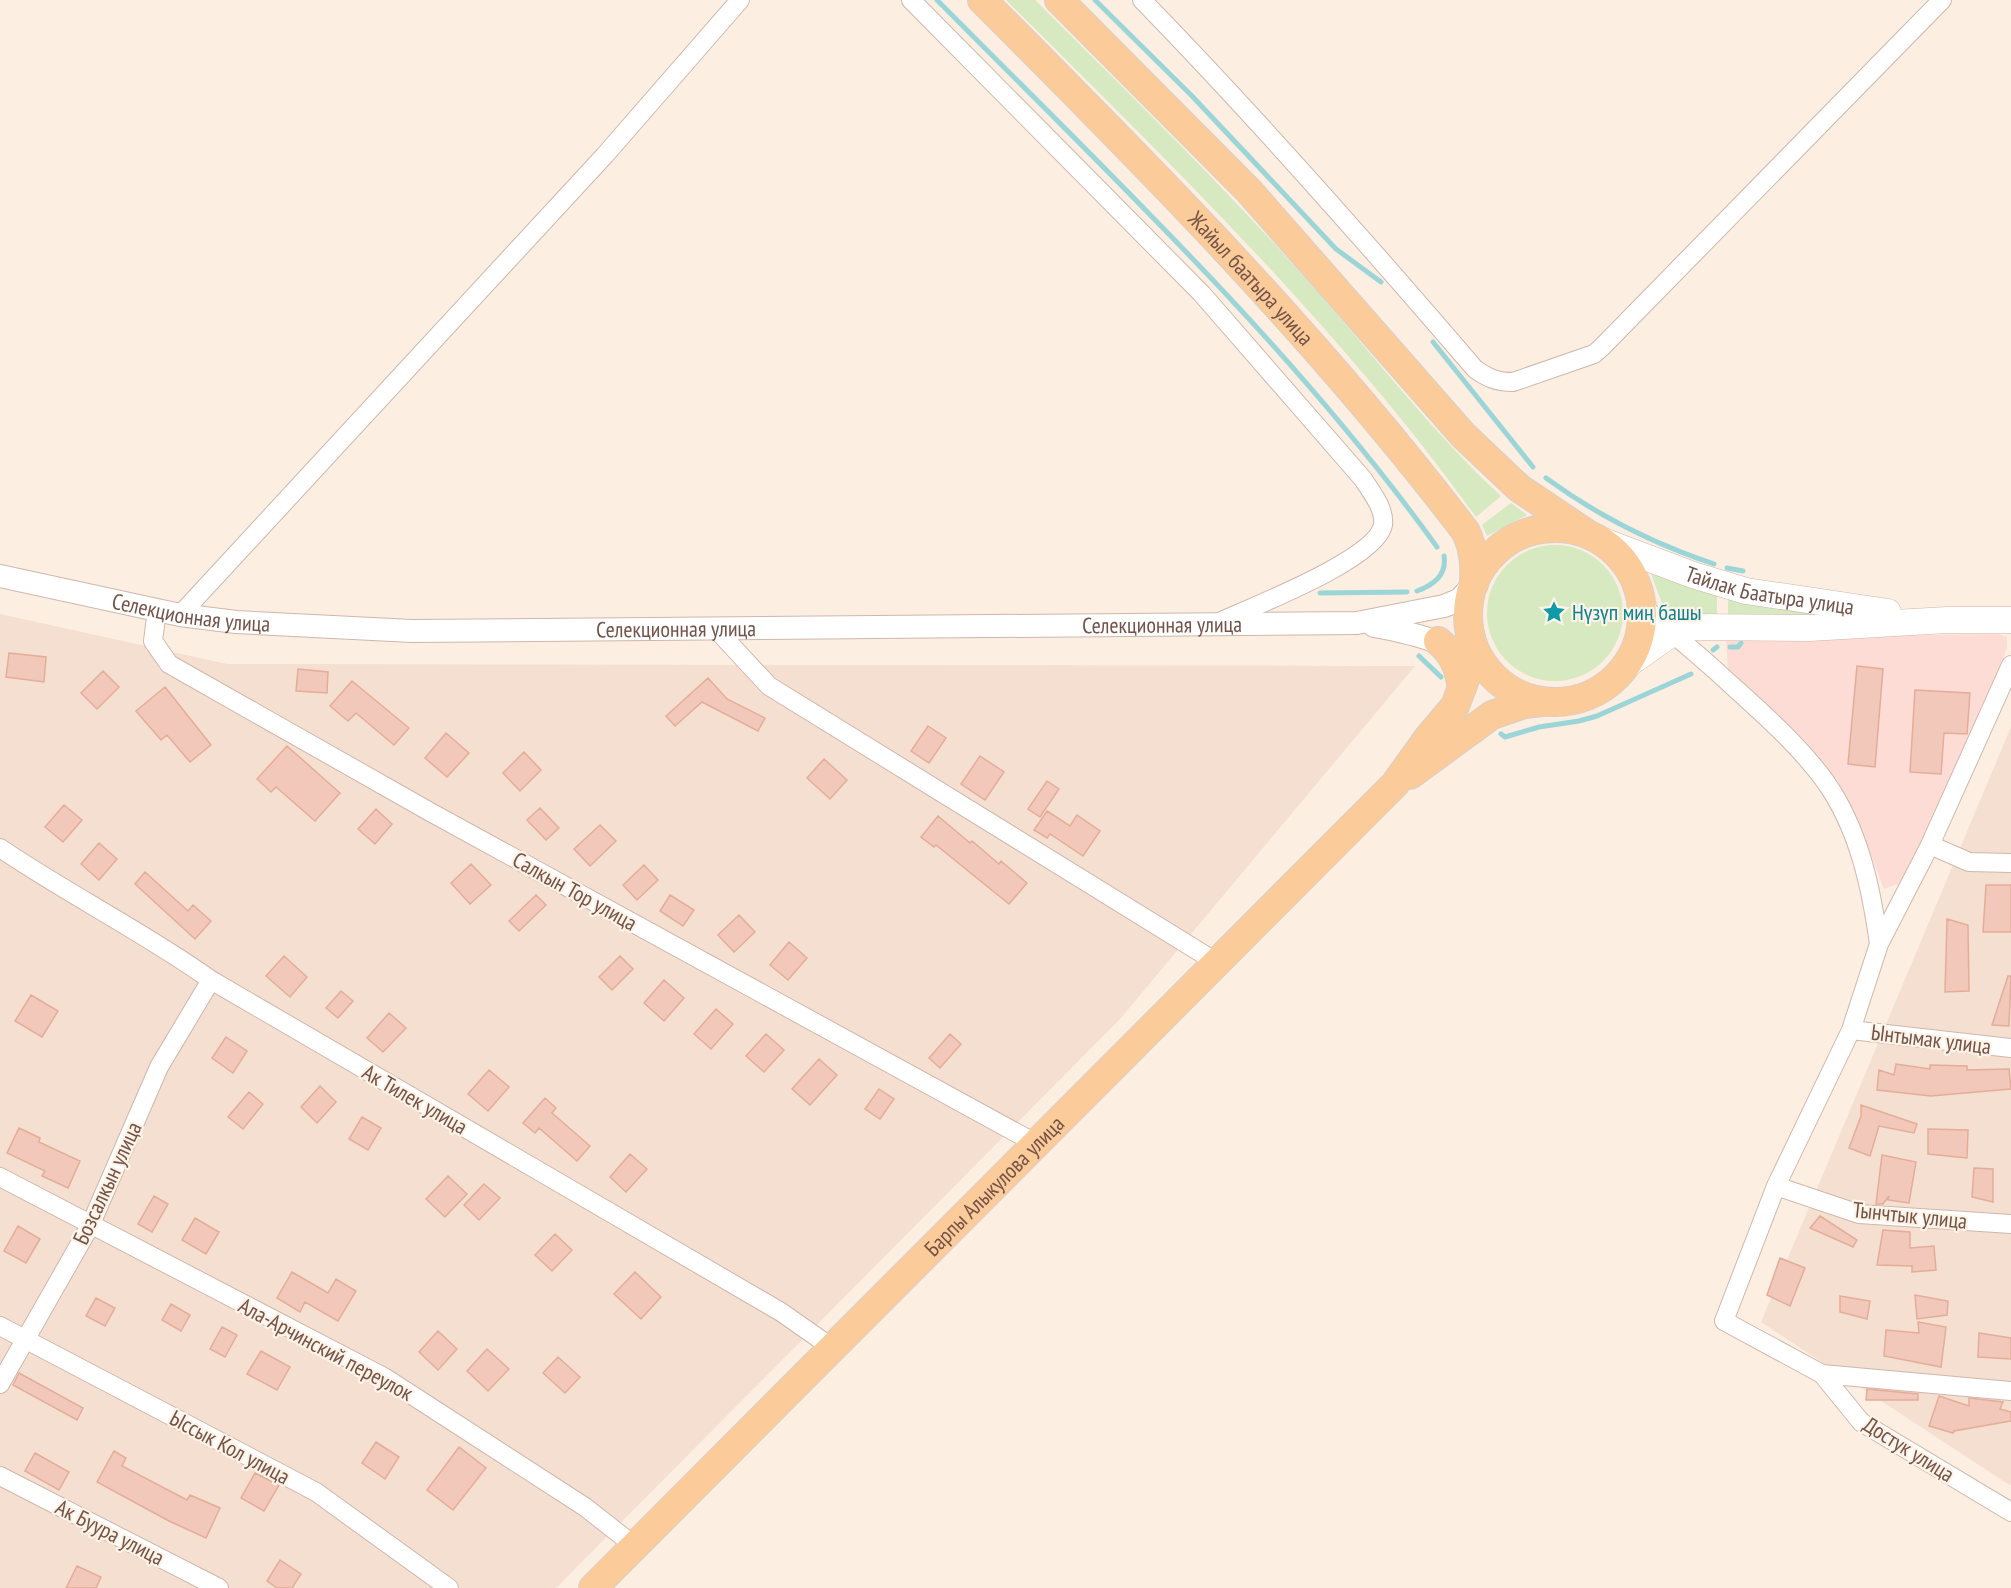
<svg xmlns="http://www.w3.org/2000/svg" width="2011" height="1588" font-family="'PT Sans Narrow',sans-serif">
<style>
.residential{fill:#f4dfd0}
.commercial{fill:#fddcd5}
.green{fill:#d6e9c0}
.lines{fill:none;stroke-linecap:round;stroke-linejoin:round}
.stream{stroke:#9cd5d7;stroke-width:5}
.building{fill:#f1c8b9;stroke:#e4ad99;stroke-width:1.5}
.minor-casing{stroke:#cfb7ab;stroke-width:20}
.tertiary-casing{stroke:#cfb7ab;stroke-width:24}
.secondary-casing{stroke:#d2b6a8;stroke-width:27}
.primary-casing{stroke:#d8cfcc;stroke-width:30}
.minor{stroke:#fff;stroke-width:18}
.tertiary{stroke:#fff;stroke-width:22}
.secondary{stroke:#fff;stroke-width:26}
.primary{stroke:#fbcb99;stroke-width:28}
.labels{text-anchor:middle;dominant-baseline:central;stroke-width:4.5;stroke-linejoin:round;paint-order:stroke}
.street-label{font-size:22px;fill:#735248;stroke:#fff3e7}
.culture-label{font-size:22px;fill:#0d838f;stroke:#fff3e7;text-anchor:start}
</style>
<rect width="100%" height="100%" fill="#fceee1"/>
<path class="residential" d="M 0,614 L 227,664 L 1415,666 L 1120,1019 L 556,1588 L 0,1588 Z
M 2011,727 L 2011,1486 L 1761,1322 Z"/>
<path class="commercial" d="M 1998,634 L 2007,637 L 2007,647 L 1990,697 L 1901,883 L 1884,889 L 1863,834 L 1837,780 L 1805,741 L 1728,670 L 1726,638 Z"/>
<path class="green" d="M 1006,0 L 1035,0 C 1127,92 1221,183 1307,280 C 1371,352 1430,430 1501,496 L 1476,517 C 1340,328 1171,164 1006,0 Z
M 1511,503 L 1527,515 L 1487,536 L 1482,525 Z
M1487 613a68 68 0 1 1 136 0a68 68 0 1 1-136 0Z
M 1650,571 L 1697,590 L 1717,594 L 1717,616 L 1677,616 L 1665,611 Z
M 1728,598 L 1753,605 L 1812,614 L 1812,616 L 1728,615 Z"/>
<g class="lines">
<path class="stream" d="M 937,0 C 1110,175 1292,346 1437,547
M 1095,0 L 1192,96 L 1336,249 L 1381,282
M 1433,342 L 1533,467
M 1546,478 C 1598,516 1654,544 1714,564
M 1727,568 L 1743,571
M 1417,591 C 1434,585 1447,575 1444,556
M 1320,593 L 1407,592
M 1730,647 L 1738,647 L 1741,643
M 1713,650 L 1717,647
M 1419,656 L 1441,677
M 1501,734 L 1505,737 L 1539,727 L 1579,721 L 1597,716 L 1691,674"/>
</g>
<path class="building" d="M 9,653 L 46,657 L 44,682 L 6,677 Z
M 1857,666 L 1883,669 L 1875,767 L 1848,764 Z
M 298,669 L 328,672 L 327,693 L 296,691 Z
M 103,671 L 119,687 L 97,709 L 81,693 Z
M 708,678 L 727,699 L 765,718 L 758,731 L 702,702 L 675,726 L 666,716 Z
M 352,681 L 409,728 L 394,745 L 356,713 L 348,721 L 330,706 Z
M 165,687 L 211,745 L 190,762 L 167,735 L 161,740 L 136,711 Z
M 1915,690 L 1970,693 L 1967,734 L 1944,733 L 1941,774 L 1910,772 Z
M 928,726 L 946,738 L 929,763 L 911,751 Z
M 446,733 L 469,753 L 447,777 L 425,758 Z
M 287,746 L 340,793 L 315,821 L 276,787 L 271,792 L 257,779 Z
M 524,752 L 541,770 L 520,791 L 503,773 Z
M 980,756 L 1004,772 L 985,800 L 961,784 Z
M 824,759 L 847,780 L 830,799 L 807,778 Z
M 1047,781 L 1059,789 L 1040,817 L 1028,809 Z
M 64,805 L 82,820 L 63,842 L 45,827 Z
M 540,808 L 559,828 L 546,840 L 527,820 Z
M 376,809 L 392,824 L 375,844 L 358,829 Z
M 1047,811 L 1070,826 L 1077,815 L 1100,831 L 1083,856 L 1050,834 L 1047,838 L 1034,830 Z
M 938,816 L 970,843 L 972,841 L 999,864 L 1001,861 L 1027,883 L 1009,904 L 936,845 L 934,847 L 921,837 Z
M 600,825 L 616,841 L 590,866 L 574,849 Z
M 99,843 L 117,859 L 99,880 L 81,864 Z
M 471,864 L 491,885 L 470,904 L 451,883 Z
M 644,865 L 658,880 L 637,900 L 623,885 Z
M 145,872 L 188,911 L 193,905 L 211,921 L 195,939 L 135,884 Z
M 1986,885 L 2011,885 L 2011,932 L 1983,932 Z
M 536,895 L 546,905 L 519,931 L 509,921 Z
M 670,895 L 694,910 L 683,926 L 660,911 Z
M 739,915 L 755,932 L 734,952 L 718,935 Z
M 1947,919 L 1968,925 L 1969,991 L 1945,992 Z
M 789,942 L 807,958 L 788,980 L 770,965 Z
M 284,956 L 307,977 L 290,997 L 266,976 Z
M 620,956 L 633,969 L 612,990 L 599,977 Z
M 2008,976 L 2011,976 L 2009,1026 L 1992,1025 Z
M 664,980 L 684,998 L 664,1021 L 644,1003 Z
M 341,991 L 353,1001 L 338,1018 L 326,1008 Z
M 31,995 L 58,1011 L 42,1037 L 15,1021 Z
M 716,1009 L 733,1024 L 711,1049 L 694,1034 Z
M 389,1013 L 406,1028 L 383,1052 L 367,1038 Z
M 766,1034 L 784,1050 L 764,1072 L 746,1056 Z
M 950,1034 L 961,1044 L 940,1068 L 929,1058 Z
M 226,1037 L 247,1051 L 233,1073 L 212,1058 Z
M 819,1059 L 837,1075 L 810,1105 L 792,1089 Z
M 1896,1064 L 1930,1069 L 1930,1065 L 1967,1066 L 1967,1070 L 2009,1069 L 2011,1089 L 1931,1096 L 1877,1090 L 1879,1070 L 1894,1075 Z
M 489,1070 L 509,1087 L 488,1111 L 468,1094 Z
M 320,1086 L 336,1102 L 317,1123 L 301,1107 Z
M 879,1089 L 894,1099 L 880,1119 L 865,1109 Z
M 249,1092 L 263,1104 L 243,1129 L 228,1117 Z
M 545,1098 L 556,1108 L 552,1113 L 590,1146 L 577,1161 L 539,1128 L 535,1133 L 523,1123 Z
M 1861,1105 L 1917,1124 L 1914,1133 L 1879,1126 L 1870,1156 L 1849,1148 L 1861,1116 Z
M 362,1117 L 381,1128 L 368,1150 L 349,1139 Z
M 19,1128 L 40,1138 L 39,1142 L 80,1161 L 68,1188 L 42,1176 L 45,1171 L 7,1153 Z
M 1928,1129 L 1968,1130 L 1967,1158 L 1928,1154 Z
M 630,1154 L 647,1169 L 626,1192 L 610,1177 Z
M 1882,1155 L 1916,1162 L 1909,1203 L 1888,1200 L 1889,1196 L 1883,1204 L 1876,1204 Z
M 1974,1168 L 1993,1169 L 1993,1202 L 1972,1197 Z
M 448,1176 L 467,1194 L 445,1217 L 426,1199 Z
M 484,1184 L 500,1198 L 479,1220 L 464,1205 Z
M 154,1196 L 168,1204 L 152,1232 L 138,1224 Z
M 1820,1216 L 1857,1240 L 1853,1247 L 1810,1228 Z
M 195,1218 L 219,1232 L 206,1254 L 182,1240 Z
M 18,1226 L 40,1239 L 26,1263 L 4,1251 Z
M 1883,1230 L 1910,1232 L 1910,1248 L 1934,1246 L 1936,1270 L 1912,1272 L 1912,1266 L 1877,1265 Z
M 555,1234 L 572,1250 L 552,1271 L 535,1255 Z
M 1780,1258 L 1805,1268 L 1790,1306 L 1767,1295 Z
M 292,1272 L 328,1293 L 336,1279 L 356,1291 L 338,1321 L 305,1302 L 300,1312 L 277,1298 Z
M 635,1272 L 661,1297 L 641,1319 L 614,1294 Z
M 1915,1295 L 1948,1301 L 1947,1315 L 1917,1319 Z
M 1840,1296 L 1870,1301 L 1867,1319 L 1840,1312 Z
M 96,1298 L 115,1308 L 105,1326 L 86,1316 Z
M 171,1304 L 190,1315 L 181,1331 L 162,1320 Z
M 1918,1322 L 1946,1327 L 1941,1367 L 1884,1356 L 1886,1330 L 1919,1333 Z
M 222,1327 L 237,1335 L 225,1357 L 210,1349 Z
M 438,1331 L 457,1349 L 438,1370 L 419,1352 Z
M 1979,1333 L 2011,1338 L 2011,1359 L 1978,1357 Z
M 487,1349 L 509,1369 L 488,1391 L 467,1371 Z
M 261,1351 L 290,1367 L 277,1390 L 247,1374 Z
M 558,1357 L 580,1377 L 565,1393 L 543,1373 Z
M 19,1373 L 83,1408 L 77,1420 L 13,1385 Z
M 1867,1389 L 1918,1394 L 1918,1400 L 1866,1400 Z
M 1939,1396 L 1969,1406 L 1969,1398 L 2003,1402 L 2000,1409 L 2011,1412 L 2011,1421 L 1954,1431 L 1953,1433 L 1929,1426 Z
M 376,1442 L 399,1457 L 385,1479 L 362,1463 Z
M 459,1447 L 486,1468 L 453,1510 L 427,1490 Z
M 114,1451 L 126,1458 L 122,1466 L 187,1500 L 190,1495 L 220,1508 L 206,1538 L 169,1521 L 97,1482 Z
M 35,1453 L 69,1472 L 59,1490 L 25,1471 Z
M 255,1473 L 279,1485 L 264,1511 L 241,1498 Z
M 280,1560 L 301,1574 L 292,1588 L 277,1588 L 267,1581 Z
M 77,1566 L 101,1577 L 96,1588 L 66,1588 Z"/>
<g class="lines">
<g class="minor-casing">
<path id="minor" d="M 911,0 L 1202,294 L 1363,479 C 1371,492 1385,508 1383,525 C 1376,560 1251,607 1217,623
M 1142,0 C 1258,119 1367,243 1475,369 C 1488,378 1496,382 1513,382 L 1594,354 L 1601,348 L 1942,0
M 1642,604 C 1665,629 1691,648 1716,671 C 1753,705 1795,740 1825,781 C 1859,829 1871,887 1879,944
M 157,610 L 153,641 L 169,664 L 432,813 L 1035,1143
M 180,615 L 605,155 L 740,0
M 716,629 L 769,686 L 1216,962
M 2011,665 L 1930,845 L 1879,944 L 1851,1030 L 1776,1186 L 1724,1321 L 1822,1374 L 1861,1422 L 2011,1512
M 1930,845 L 1969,862 L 2011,863
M 0,848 C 69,895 144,932 211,980 L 781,1312 L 831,1347
M 1851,1030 L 2011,1048
M 0,1177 L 384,1377 L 585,1507 L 636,1547
M 1776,1186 L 1859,1214 L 2011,1224
M 0,1326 L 316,1492 L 449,1588
M 1822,1374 L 2011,1391
M 0,1384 L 90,1226 L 159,1067 L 211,980
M 0,1476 L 219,1588"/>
</g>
<g class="tertiary-casing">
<g id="tertiary">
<path id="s1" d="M 0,576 L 180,615 L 236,622 L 412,631 L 1357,623 L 1444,606 L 1459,600 L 1474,584"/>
<path d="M 1374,626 C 1424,635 1451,643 1492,675"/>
</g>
</g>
<g class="secondary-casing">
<g id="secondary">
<path id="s2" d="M 1600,540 L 1693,575 L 1746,591 L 1888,612"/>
<path d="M 1628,664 L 1671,634 L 1693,627 L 1809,628 L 1947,620 L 2011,620"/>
</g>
</g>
<g class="primary-casing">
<g id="primary">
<path id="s3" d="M 982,0 C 1152,170 1320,340 1466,532 C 1474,550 1475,564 1474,584"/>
<path d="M 1059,0 L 1249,191 L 1463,435 L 1519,488 L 1586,533"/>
<circle cx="1555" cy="615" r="87"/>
<path d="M 1438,641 C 1454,654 1458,667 1462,687"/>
<path d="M 1410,775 L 1492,715 L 1524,704 L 1543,702"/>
<path id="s4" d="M 593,1588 L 1395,784 L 1428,738 L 1455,706 L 1467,674 L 1470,635"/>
</g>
</g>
<use href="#minor" class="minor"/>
<use href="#tertiary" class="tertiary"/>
<use href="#secondary" class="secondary"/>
<use href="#primary" class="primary"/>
</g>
<defs>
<g id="sight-bare" transform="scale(1.8)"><path d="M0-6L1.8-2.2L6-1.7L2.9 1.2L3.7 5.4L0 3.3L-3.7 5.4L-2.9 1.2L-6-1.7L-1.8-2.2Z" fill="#0f9aa8" stroke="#fff3e7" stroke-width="2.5" paint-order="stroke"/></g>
</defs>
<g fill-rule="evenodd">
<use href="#sight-bare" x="1554" y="612"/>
</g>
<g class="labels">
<g class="street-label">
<text stroke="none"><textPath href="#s3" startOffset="387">Жайыл баатыра улица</textPath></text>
<text stroke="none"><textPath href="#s2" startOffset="178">Тайлак Баатыра улица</textPath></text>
<text stroke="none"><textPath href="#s1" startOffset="195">Селекционная улица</textPath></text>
<text stroke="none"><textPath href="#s1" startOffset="1167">Селекционная улица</textPath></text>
<text stroke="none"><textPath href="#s1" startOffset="681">Селекционная улица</textPath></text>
<text transform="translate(575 891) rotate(29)">Салкын Тор улица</text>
<text transform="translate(1931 1039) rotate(7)">Ынтымак улица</text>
<text transform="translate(415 1099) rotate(30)">Ак Тилек улица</text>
<text transform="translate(107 1183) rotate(-65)">Бозсалкын улица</text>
<text stroke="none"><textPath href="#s4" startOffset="568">Барпы Алыкулова улица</textPath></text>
<text transform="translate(1910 1215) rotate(6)">Тынчтык улица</text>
<text transform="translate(326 1349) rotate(28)">Ала-Арчинский переулок</text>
<text transform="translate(230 1447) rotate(28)">Ыссык Кол улица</text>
<text transform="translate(1909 1449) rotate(32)">Достук улица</text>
<text transform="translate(110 1532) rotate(27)">Ак Буура улица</text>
</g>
<g class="culture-label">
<text x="1572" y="612">Нүзүп миң башы</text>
</g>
</g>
</svg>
